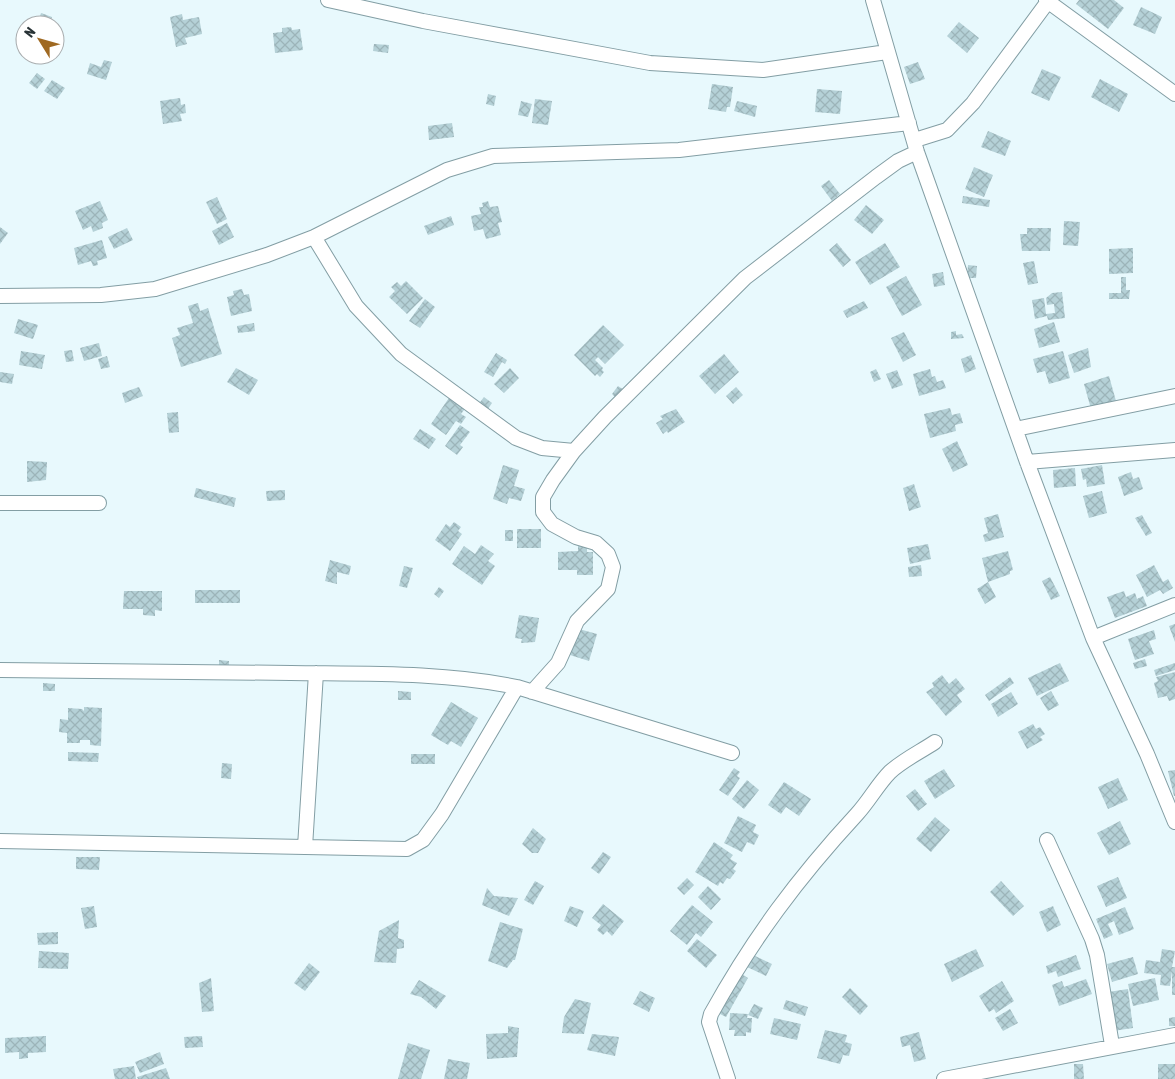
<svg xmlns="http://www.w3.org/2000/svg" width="1175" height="1079" font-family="'Asap Condensed',sans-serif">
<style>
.building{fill:url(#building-cross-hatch)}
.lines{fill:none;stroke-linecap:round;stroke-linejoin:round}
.street-casing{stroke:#839ea4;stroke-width:16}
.street{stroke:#fff;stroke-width:14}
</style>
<defs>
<pattern id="building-cross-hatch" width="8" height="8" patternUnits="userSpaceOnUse" patternTransform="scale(1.25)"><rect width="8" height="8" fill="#b5d1d7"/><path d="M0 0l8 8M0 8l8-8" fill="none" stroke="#9cb4b9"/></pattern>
</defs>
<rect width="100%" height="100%" fill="#e8f9fd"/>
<path class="building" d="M 1079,0 L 1114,0 L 1124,8 L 1108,29 L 1076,4 Z
M 1141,7 L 1162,17 L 1155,34 L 1133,25 Z
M 41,13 L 52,17 L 50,25 L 37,25 Z
M 182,14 L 183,20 L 199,17 L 202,34 L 185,38 L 187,44 L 176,47 L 170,17 Z
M 959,22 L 979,38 L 967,53 L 947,36 Z
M 291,27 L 292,30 L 300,29 L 303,50 L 275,53 L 273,33 L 282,32 L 282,28 Z
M 374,44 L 389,45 L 388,53 L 373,51 Z
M 104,60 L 112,62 L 106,80 L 87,74 L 90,63 L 101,67 Z
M 918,62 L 925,79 L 910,84 L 904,67 Z
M 1042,69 L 1061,77 L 1049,101 L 1031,93 Z
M 37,73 L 45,79 L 37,89 L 29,83 Z
M 1100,79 L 1128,94 L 1119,112 L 1091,97 Z
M 52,80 L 65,88 L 57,99 L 44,91 Z
M 712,84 L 733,87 L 730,107 L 727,107 L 726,112 L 708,109 Z
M 817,89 L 842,91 L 840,114 L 815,112 Z
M 488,94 L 496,96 L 494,106 L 486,104 Z
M 180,98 L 181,105 L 185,104 L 186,113 L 180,114 L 182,121 L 163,124 L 160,101 Z
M 535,99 L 552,101 L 548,125 L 532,123 Z
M 521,101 L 532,104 L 528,117 L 518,115 Z
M 737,101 L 757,106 L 755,117 L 734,111 Z
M 452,123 L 454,137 L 429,140 L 428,126 Z
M 988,131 L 1011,141 L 1005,156 L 981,147 Z
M 974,167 L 993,175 L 984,197 L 965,189 Z
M 829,180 L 840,194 L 832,201 L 821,186 Z
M 963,196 L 990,200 L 989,207 L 962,203 Z
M 217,197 L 227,219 L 217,224 L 206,202 Z
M 100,201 L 108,220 L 102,223 L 103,228 L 93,232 L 91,226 L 83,230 L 75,211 Z
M 488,201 L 490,207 L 498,206 L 502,222 L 498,223 L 501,235 L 486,239 L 483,229 L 474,231 L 471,216 L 481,214 L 479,207 L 483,207 L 482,203 Z
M 866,205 L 884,220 L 872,234 L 854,220 Z
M 451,216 L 454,225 L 428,235 L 424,226 Z
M 1064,221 L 1080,222 L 1078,246 L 1063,245 Z
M 227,223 L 234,237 L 219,245 L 212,231 Z
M 0,227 L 8,233 L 0,244 Z
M 127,228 L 133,240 L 114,249 L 108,237 Z
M 1027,228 L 1051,228 L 1050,251 L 1022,251 L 1020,234 L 1027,234 Z
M 102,240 L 107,258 L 97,261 L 98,265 L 93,266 L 91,261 L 78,265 L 74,248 Z
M 837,243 L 851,260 L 843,267 L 829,250 Z
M 885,243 L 900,267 L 870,285 L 855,262 Z
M 1133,248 L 1133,273 L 1109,274 L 1109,249 Z
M 1034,261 L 1038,283 L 1028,285 L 1023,263 Z
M 968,265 L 977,266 L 976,278 L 967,278 Z
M 943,272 L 945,285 L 934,287 L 932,274 Z
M 906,276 L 922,305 L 902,316 L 886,287 Z
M 1121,277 L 1126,277 L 1126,290 L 1130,290 L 1129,299 L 1109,299 L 1109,293 L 1121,293 Z
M 406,281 L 423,298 L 407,314 L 389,297 L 395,291 L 391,287 L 397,282 L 401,286 Z
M 242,289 L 244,295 L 249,294 L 252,311 L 231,316 L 227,297 L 234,295 L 233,291 Z
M 1062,292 L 1065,318 L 1048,320 L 1047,316 L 1035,319 L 1032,300 L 1044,298 L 1046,314 L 1055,313 L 1054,304 L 1047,305 L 1046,298 L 1052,293 Z
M 425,299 L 435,307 L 420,328 L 409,321 Z
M 864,301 L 868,308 L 847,318 L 843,311 Z
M 198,303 L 200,311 L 208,308 L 222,354 L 181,367 L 172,338 L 180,335 L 177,328 L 193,323 L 188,306 Z
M 18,319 L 38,325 L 33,339 L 14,333 Z
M 1054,322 L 1060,342 L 1039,348 L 1034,329 Z
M 254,323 L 255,331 L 238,333 L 237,326 Z
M 603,325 L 624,345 L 605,364 L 598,357 L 595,360 L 603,368 L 602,370 L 604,372 L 600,377 L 597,374 L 595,376 L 574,355 Z
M 956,331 L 956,335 L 962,334 L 964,338 L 951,339 L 951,332 Z
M 904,332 L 916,355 L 903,362 L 891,338 Z
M 99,343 L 102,356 L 84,361 L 80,348 Z
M 1088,348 L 1091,367 L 1074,373 L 1068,355 Z
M 72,350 L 74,361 L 66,362 L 64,351 Z
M 21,351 L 45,355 L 42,369 L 19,365 Z
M 1063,351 L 1070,378 L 1049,384 L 1045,371 L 1037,373 L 1033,359 Z
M 496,353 L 507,360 L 505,364 L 502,362 L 493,377 L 484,372 Z
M 724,354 L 739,372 L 715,394 L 699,376 Z
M 971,355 L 976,369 L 965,373 L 961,359 Z
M 107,356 L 110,367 L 101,369 L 98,359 Z
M 236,368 L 258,380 L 249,395 L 227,382 Z
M 510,368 L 519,378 L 504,393 L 494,384 Z
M 876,369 L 881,379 L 874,382 L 870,372 Z
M 930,369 L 932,377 L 935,376 L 937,382 L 943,380 L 946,388 L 919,396 L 913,374 Z
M 897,370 L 903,385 L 892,389 L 886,374 Z
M 0,372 L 14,374 L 12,384 L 0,382 Z
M 1109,376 L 1116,401 L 1091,409 L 1084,384 Z
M 618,386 L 624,390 L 617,399 L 612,394 Z
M 139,387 L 143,396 L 125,403 L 122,393 Z
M 736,387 L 743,395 L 733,404 L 726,396 Z
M 451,395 L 467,406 L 461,414 L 466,417 L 461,424 L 456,421 L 446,435 L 431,424 Z
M 484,397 L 492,403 L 486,412 L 477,406 Z
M 950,408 L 952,415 L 960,413 L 963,423 L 955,425 L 956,431 L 930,438 L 924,414 Z
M 676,409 L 685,422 L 668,433 L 667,431 L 663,434 L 656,423 L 663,419 L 660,416 Z
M 178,412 L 179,432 L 169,433 L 167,413 Z
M 460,425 L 470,432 L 460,445 L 463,447 L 457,455 L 445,446 Z
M 420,429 L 436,439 L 429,449 L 413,439 Z
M 957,441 L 968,465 L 953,472 L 942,449 Z
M 27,461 L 47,462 L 46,480 L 27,482 Z
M 503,465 L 519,470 L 514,486 L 525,489 L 521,501 L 509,498 L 507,504 L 493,499 Z
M 1102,465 L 1105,484 L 1087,487 L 1086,479 L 1083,480 L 1081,469 Z
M 1075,468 L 1076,486 L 1054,488 L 1053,470 Z
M 1131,472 L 1133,479 L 1139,477 L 1143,489 L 1124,496 L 1118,477 Z
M 914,484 L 921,507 L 909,511 L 903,488 Z
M 196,488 L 236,498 L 234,507 L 194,497 Z
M 285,490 L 285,500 L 267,501 L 266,491 Z
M 1102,491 L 1107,513 L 1089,518 L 1083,496 Z
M 998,514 L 1004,537 L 985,542 L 983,535 L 988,533 L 984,518 Z
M 1142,515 L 1152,533 L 1146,536 L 1135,518 Z
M 454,522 L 461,527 L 458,531 L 462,534 L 450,551 L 435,540 L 446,524 L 450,527 Z
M 517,529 L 541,529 L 541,548 L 517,548 Z
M 505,530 L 513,530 L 513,541 L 505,541 Z
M 928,544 L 931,559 L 910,564 L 907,548 Z
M 481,545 L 494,554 L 488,561 L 495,566 L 482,585 L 452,564 L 464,546 L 475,554 Z
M 578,546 L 587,546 L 587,552 L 593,552 L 593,575 L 577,575 L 577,570 L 558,570 L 558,552 L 578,551 Z
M 1008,551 L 1013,570 L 1010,571 L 1010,574 L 988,582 L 982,558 Z
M 330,560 L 351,566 L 349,575 L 337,572 L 337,584 L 325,581 Z
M 921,565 L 922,576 L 909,577 L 908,567 Z
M 1154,565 L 1163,582 L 1168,579 L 1173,588 L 1163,594 L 1160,590 L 1147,597 L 1136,575 Z
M 404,566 L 413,568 L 407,588 L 399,586 Z
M 1050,577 L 1060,596 L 1051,600 L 1042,581 Z
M 988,582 L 996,597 L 985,604 L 977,589 Z
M 439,587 L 444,591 L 439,598 L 434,594 Z
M 195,590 L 240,590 L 240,603 L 195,603 Z
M 124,591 L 162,591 L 162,611 L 155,610 L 155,616 L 143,615 L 143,609 L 123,609 Z
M 1124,591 L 1126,597 L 1135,593 L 1137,599 L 1143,596 L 1147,606 L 1115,618 L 1107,597 Z
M 519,615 L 539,618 L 535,642 L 521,643 L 522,639 L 515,638 Z
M 1175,624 L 1175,642 L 1169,626 Z
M 579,629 L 597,634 L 589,661 L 570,655 Z
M 1154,630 L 1156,639 L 1149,641 L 1154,654 L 1135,660 L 1128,639 Z
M 1145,659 L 1147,666 L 1135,669 L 1133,663 Z
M 219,660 L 229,661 L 229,667 L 219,667 Z
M 1060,663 L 1069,681 L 1037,696 L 1028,678 Z
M 1175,663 L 1175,670 L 1156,676 L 1154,670 Z
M 1175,672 L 1175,699 L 1169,701 L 1167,696 L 1158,698 L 1154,683 L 1158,681 L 1156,677 Z
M 942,675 L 949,684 L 956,678 L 965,689 L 957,695 L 962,702 L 946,716 L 926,692 L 934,687 L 932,683 Z
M 1010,677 L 1014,683 L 989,701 L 985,695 Z
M 43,683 L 55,684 L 55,691 L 43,691 Z
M 398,691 L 411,692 L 411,700 L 398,700 Z
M 1051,691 L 1059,705 L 1048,711 L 1040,698 Z
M 1011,692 L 1018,704 L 998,717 L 991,704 Z
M 451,702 L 478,718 L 461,747 L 451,741 L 448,745 L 431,735 Z
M 84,707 L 102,708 L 101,746 L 90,745 L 90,740 L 80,740 L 80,743 L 67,743 L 67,733 L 59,732 L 60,719 L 68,720 L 68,708 L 82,709 L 84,711 Z
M 1033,724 L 1036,729 L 1040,727 L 1045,734 L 1040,737 L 1043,740 L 1027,749 L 1018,732 Z
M 68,752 L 99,753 L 98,762 L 68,761 Z
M 411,754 L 435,754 L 435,764 L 411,764 Z
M 222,763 L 232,764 L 231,779 L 221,778 Z
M 734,768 L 740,772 L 737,776 L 740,778 L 728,796 L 719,790 Z
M 944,769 L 955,786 L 935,799 L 924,781 Z
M 1175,770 L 1175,796 L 1174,796 L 1168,771 Z
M 1118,778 L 1128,800 L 1108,809 L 1098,787 Z
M 747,780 L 759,790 L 744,809 L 732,799 Z
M 784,782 L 811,799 L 799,816 L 786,807 L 781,814 L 768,805 Z
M 915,789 L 927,804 L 918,811 L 906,796 Z
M 738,816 L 756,825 L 753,832 L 759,835 L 754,845 L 747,842 L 742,852 L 724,843 Z
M 935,817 L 950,830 L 931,852 L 916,839 Z
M 1120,821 L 1131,844 L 1109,855 L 1097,833 Z
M 533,828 L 546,839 L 538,853 L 532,853 L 522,844 Z
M 714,842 L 733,855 L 730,859 L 737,863 L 733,869 L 736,871 L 730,879 L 727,878 L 723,884 L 720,882 L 718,886 L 695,872 Z
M 603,852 L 611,857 L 599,874 L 591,868 Z
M 76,857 L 100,857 L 99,870 L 76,869 Z
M 1118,877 L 1127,898 L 1106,907 L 1097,886 Z
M 687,878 L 694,885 L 684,895 L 677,888 Z
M 535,881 L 544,886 L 533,905 L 524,900 Z
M 1001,881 L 1024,906 L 1013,916 L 990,892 Z
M 708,886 L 721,899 L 711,910 L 698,897 Z
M 487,888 L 494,896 L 518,898 L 509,916 L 482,905 Z
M 603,904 L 624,921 L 612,936 L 607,931 L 603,935 L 597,930 L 601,925 L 592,918 Z
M 692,905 L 713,922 L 701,937 L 696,933 L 687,945 L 670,931 Z
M 94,906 L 97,927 L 85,929 L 81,908 Z
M 570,906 L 584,911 L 577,927 L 564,921 Z
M 1053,906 L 1061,925 L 1047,932 L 1039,912 Z
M 1125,907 L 1134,929 L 1119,935 L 1114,921 L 1108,924 L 1113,935 L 1104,939 L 1096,919 Z
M 399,920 L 398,938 L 404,940 L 404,948 L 397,949 L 396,963 L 374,962 L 379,931 Z
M 500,922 L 523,929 L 515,960 L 513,960 L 507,968 L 488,961 Z
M 58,932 L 58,944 L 38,945 L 37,933 Z
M 697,939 L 717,955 L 706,968 L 687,951 Z
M 976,949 L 984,966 L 952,982 L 944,964 Z
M 1162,949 L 1175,951 L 1172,967 L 1175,967 L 1175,995 L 1172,995 L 1172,971 L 1170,986 L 1160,985 L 1161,975 L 1144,973 L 1146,960 L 1160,962 Z
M 39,951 L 69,953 L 68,969 L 38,968 Z
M 749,953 L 772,964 L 766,976 L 743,965 Z
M 1076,955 L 1081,969 L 1058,977 L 1056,971 L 1048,974 L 1046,966 Z
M 1133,957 L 1138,974 L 1112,982 L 1107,964 Z
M 309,963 L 320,972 L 305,991 L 294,983 Z
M 740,973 L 748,978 L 726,1017 L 718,1013 Z
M 211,978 L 214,1011 L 202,1012 L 199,983 Z
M 1155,978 L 1159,1000 L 1133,1006 L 1128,984 Z
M 1086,979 L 1092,994 L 1059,1006 L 1052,985 L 1062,981 L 1064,987 Z
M 419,980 L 446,996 L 436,1009 L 421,997 L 410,994 Z
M 1002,981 L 1014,1001 L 996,1013 L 994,1009 L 989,1012 L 979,996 Z
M 850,988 L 868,1006 L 860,1015 L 842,997 Z
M 1128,989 L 1133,1028 L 1113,1031 L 1108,992 Z
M 640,991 L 655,998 L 649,1012 L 633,1004 Z
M 575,999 L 591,1003 L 584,1034 L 562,1033 L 564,1017 Z
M 786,1000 L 808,1007 L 805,1016 L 783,1009 Z
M 754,1004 L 763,1008 L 758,1019 L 748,1015 Z
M 1010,1009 L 1018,1023 L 1003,1031 L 995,1018 Z
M 730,1013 L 748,1014 L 747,1018 L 752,1018 L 751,1033 L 746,1032 L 746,1036 L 734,1036 L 735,1030 L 729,1030 Z
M 1175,1017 L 1175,1026 L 1169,1026 L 1169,1018 Z
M 774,1018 L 801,1024 L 797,1040 L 770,1034 Z
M 508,1026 L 519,1028 L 517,1057 L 487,1059 L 486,1034 L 508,1033 Z
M 825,1030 L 847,1035 L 845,1042 L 852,1044 L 849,1056 L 843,1055 L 840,1064 L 817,1058 Z
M 919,1032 L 926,1059 L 914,1062 L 910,1045 L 902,1047 L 900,1037 Z
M 592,1034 L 619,1037 L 615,1056 L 587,1050 Z
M 46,1036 L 46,1052 L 28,1053 L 28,1058 L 19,1059 L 19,1052 L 5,1053 L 5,1038 Z
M 202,1036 L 203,1047 L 185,1048 L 184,1037 Z
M 408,1043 L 430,1050 L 421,1079 L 398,1079 Z
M 160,1052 L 164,1064 L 140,1073 L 135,1062 Z
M 448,1059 L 470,1063 L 467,1079 L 444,1079 Z
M 1074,1064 L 1083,1064 L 1084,1079 L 1074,1079 Z
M 1158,1064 L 1175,1064 L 1175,1079 L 1158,1079 Z
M 134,1066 L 136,1079 L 115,1079 L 113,1069 Z
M 166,1068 L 170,1079 L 138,1079 L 137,1077 Z"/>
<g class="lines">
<g class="street-casing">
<path id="street" d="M 328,0 L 423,21 L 650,63 L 763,70 L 887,52
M 873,0 L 917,152 L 1027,462 L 1093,638 L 1147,754 L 1175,822
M 1046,0 L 1175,94
M 915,140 L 947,130 L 973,103 L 1049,0
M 314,237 L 356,306 L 401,354 L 516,438 L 542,448 L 574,451
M 0,296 L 101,295 L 155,289 L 267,255 L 314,237 L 447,170 L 493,156 L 679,150 L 909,123
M 1016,429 L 1175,396
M 1027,462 L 1175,450
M 0,503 L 99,503
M 1093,638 L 1175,605
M 0,670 C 97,671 194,672 291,673 C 367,674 443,672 517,687 L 732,753
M 532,692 L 558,663 L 577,621 L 608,589 L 613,567 L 608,554 L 596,543 L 576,537 L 552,524 L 543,512 L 543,497 L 553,480 L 574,451 L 605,417 L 745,278 L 876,177 L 898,161 L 917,152
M 1047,840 L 1092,939 L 1097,955 L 1112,1045
M 0,841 L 407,849 L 423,840 L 442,814 L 517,687
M 305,847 L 316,673
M 728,1079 L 709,1022 L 711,1014 C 753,938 798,878 857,814 C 869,801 878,784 890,772 C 903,760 920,752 935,742
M 944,1079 L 1175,1035"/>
</g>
<use href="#street" class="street"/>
</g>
<g transform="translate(40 40) rotate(307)"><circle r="24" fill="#ffffff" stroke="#a9adaf"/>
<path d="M0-4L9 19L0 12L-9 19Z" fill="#9f6922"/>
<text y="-8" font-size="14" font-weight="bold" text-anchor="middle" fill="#283336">N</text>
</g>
</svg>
